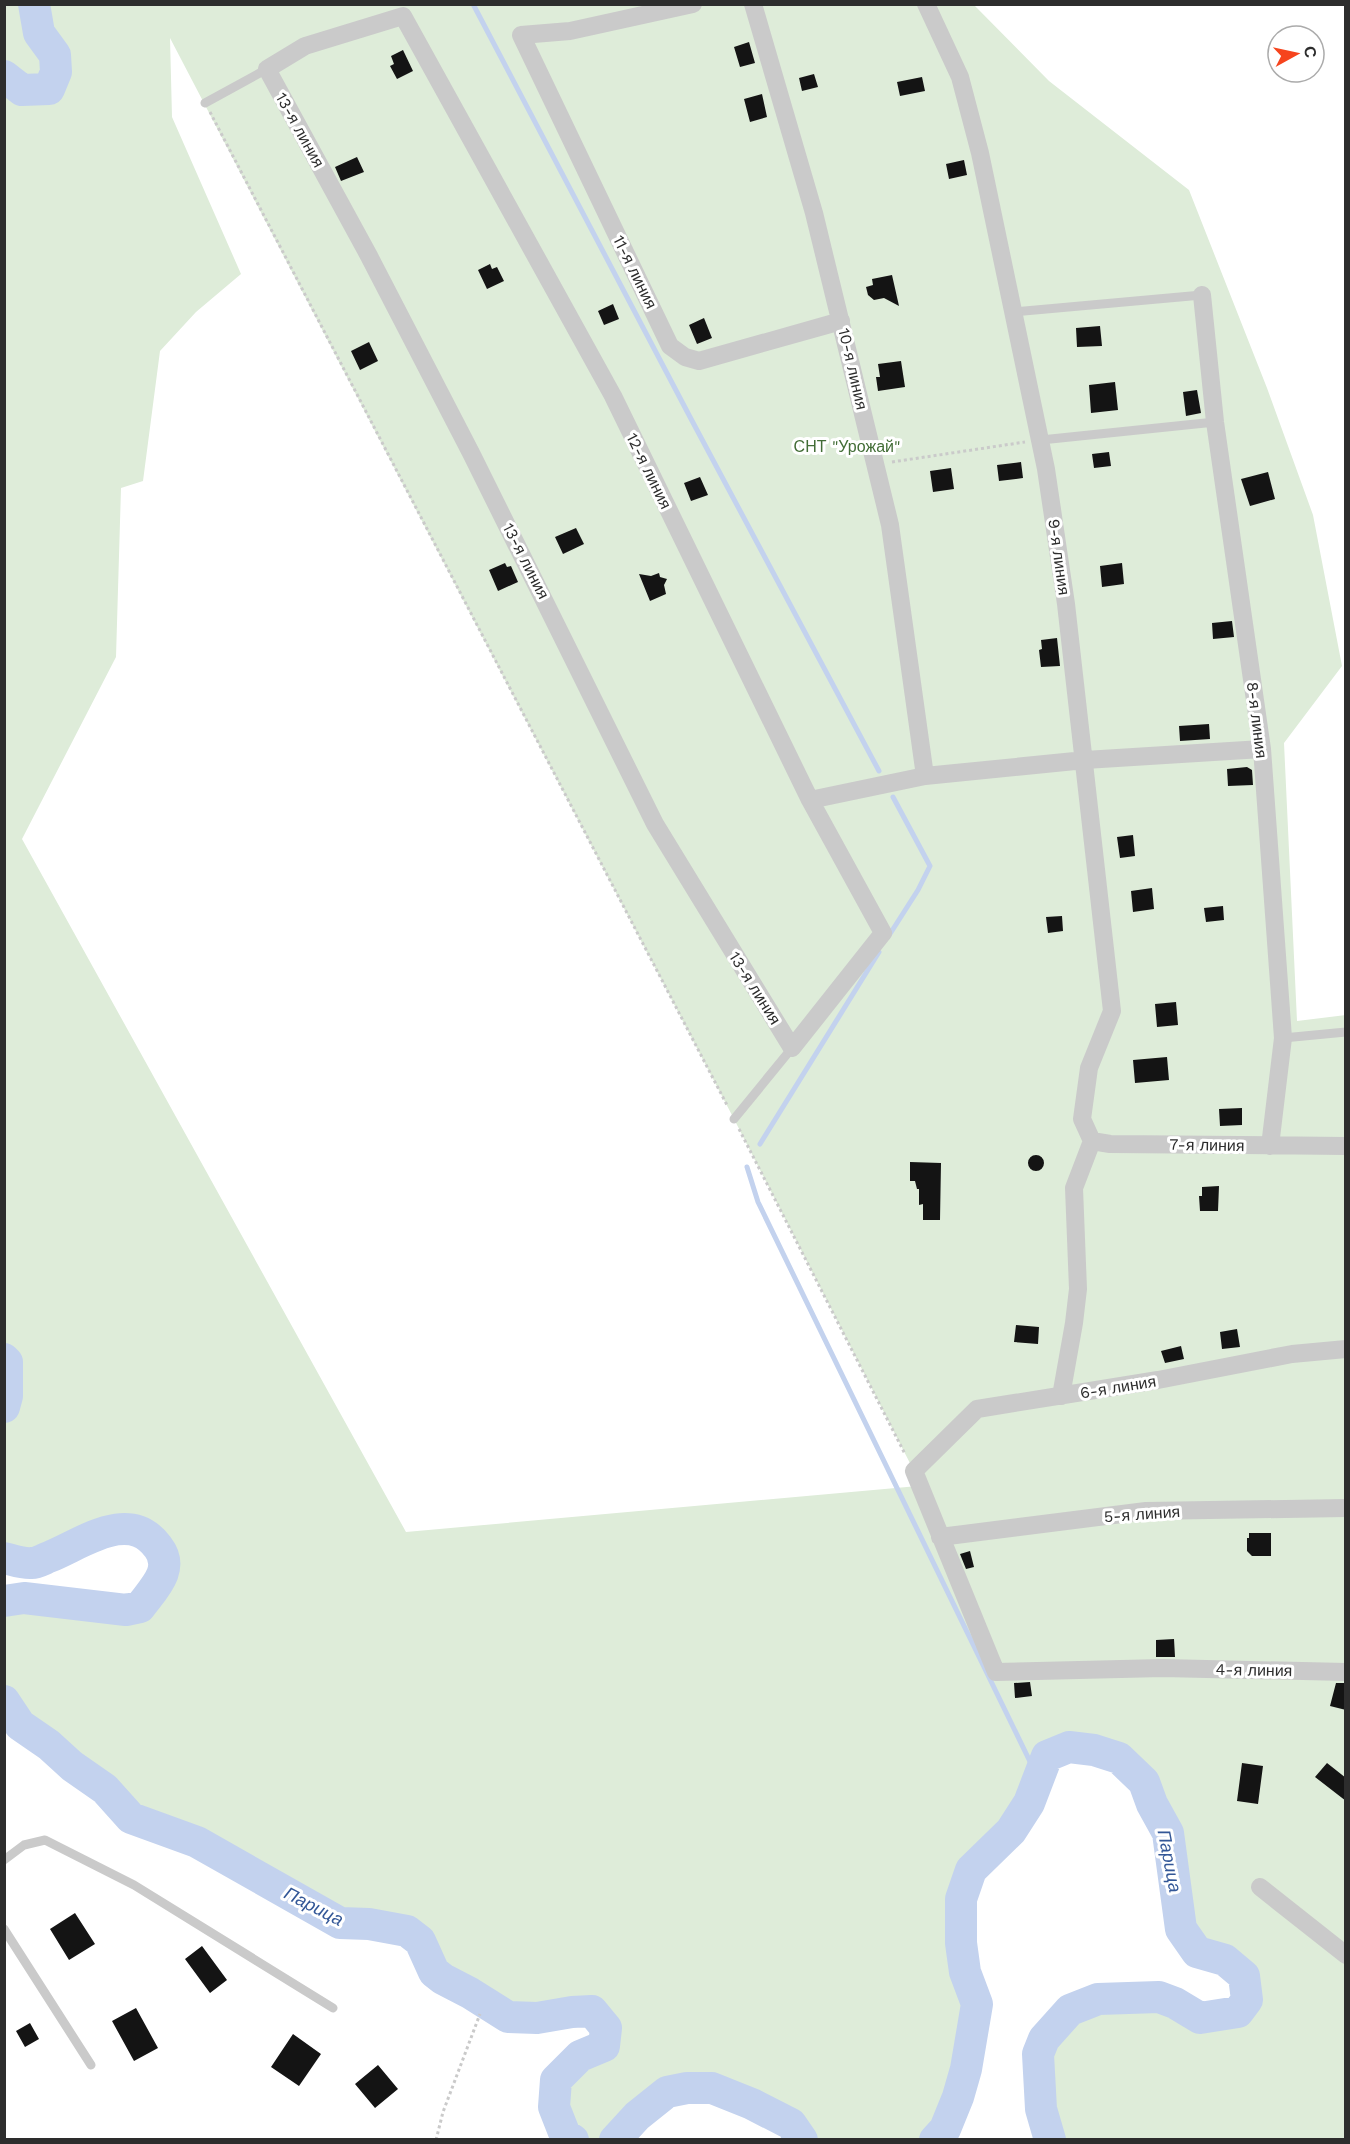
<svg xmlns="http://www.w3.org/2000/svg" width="1350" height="2144" font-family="'Work Sans',sans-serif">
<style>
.green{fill:#deecd9;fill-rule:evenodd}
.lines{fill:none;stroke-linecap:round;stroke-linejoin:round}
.stream{stroke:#c3d2ee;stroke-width:5}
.river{stroke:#c3d2ee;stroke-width:32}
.building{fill:#141414}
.path{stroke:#cacaca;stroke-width:3;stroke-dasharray:3 3;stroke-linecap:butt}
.lane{stroke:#cacaca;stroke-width:9}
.street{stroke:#cacaca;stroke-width:18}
.labels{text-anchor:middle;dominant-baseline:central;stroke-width:6;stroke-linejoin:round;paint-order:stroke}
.street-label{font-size:16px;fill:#2d2d2d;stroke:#fff}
.park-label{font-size:16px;fill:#426d36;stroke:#fff}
.water-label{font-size:18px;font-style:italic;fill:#335797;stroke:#fff}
</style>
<rect width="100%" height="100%" fill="#fff"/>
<path class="green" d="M 5,5 L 974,5 L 1049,81 L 1189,190 L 1267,388 L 1313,515 L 1342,666 L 1284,743 L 1297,1021 L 1346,1015 L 1345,2139 L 1050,2139 L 1041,2109 L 1038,2054 L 1044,2039 L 1070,2010 L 1098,1999 L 1159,1997 L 1175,2003 L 1200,2018 L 1238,2012 L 1247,2000 L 1243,1976 L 1225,1960 L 1197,1952 L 1181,1929 L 1168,1833 L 1153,1804 L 1144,1782 L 1119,1758 L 1094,1750 L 1069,1747 L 1047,1756 L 1029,1803 L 1011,1831 L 971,1870 L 961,1899 L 961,1943 L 965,1972 L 977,2004 L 966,2069 L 958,2097 L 945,2129 L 935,2139 L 802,2139 L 791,2124 L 752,2104 L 712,2088 L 687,2088 L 667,2092 L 637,2116 L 615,2139 L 573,2140 L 565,2135 L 554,2107 L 556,2080 L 580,2056 L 604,2046 L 606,2028 L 592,2012 L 572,2012 L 537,2018 L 508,2017 L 470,1993 L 443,1979 L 434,1972 L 420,1941 L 407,1931 L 369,1924 L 340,1923 L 197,1842 L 131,1818 L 105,1789 L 5,1723 L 5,1601 L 24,1598 L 126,1610 L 140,1606 L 156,1585 L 166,1565 L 165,1555 L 155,1542 L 136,1530 L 119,1529 L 90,1536 L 57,1554 L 33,1563 L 5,1558 ZM 170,38 L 734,1119 L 914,1471 L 918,1486 L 406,1532 L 22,839 L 116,657 L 121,488 L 143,481 L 160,351 L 196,312 L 241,274 L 172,117 Z"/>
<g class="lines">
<path class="stream" d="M 473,4 L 690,417 L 879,771
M 888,937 L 918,890 L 930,866 L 893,797
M 760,1144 L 879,952
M 747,1167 L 758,1202 L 1038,1778"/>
<path class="river" d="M 4,76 L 22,90 L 49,89 L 56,72 L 55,55 L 39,33 L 34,4
M 4,1359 L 7,1362 L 7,1396 L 4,1407
M 4,1558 C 13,1560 23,1564 32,1563 C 37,1563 44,1559 49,1557 C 82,1544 129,1507 158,1547 C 175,1569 154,1588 140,1607 L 126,1610 L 24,1598 L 4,1601
M 4,1701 L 20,1725 L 49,1745 L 72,1766 L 105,1789 L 131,1818 L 197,1842 L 340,1923 L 369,1924 L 407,1931 L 420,1941 L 434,1972 L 443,1979 L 470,1993 L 508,2017 L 537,2018 L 572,2012 L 592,2011 L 606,2028 L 604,2046 L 580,2056 L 556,2080 L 554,2107 L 565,2135 L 573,2140
M 615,2140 L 637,2116 L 667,2092 L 687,2088 L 712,2088 L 752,2104 L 791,2124 L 802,2140
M 935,2140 L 945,2129 L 958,2097 L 966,2069 L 977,2004 L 965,1972 L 961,1943 L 961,1899 L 971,1870 L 1011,1831 L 1029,1803 L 1047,1756 L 1069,1747 L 1094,1750 L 1119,1758 L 1144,1782 L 1152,1804 L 1168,1833 L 1181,1929 L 1197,1952 L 1225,1960 L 1244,1976 L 1247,2000 L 1238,2012 L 1200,2018 L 1175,2003 L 1159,1997 L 1098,1999 L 1070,2010 L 1044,2039 L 1038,2054 L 1041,2109 L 1050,2140"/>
</g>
<path class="building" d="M 749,42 L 755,63 L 740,67 L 734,47 Z
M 403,50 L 413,71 L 397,79 L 390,66 L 394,64 L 391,56 Z
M 814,74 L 818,87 L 802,91 L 799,78 Z
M 922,77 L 925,91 L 900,96 L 897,82 Z
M 762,94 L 767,117 L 750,122 L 744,99 Z
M 357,157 L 364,172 L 341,181 L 335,167 Z
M 964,160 L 967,175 L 949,179 L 946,164 Z
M 490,264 L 492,269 L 497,267 L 504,281 L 487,289 L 478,270 Z
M 892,275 L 899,306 L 884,298 L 874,300 L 868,295 L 866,287 L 873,285 L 872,279 Z
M 613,304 L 619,319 L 604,325 L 598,311 Z
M 704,318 L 712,338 L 697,344 L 689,325 Z
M 1100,326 L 1102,346 L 1077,347 L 1076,328 Z
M 369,342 L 378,361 L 360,370 L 351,351 Z
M 901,361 L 905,387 L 878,391 L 876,377 L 880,377 L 878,364 Z
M 1115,382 L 1118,410 L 1091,413 L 1089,385 Z
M 1197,390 L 1201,413 L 1186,416 L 1183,392 Z
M 1109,452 L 1111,466 L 1094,468 L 1092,454 Z
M 1021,462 L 1023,478 L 999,481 L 997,465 Z
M 951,468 L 954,489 L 933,492 L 930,471 Z
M 1268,472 L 1275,499 L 1250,506 L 1241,479 Z
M 700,477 L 708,495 L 691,501 L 684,483 Z
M 576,528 L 584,544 L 563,554 L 555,537 Z
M 505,563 L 507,567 L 511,566 L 518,582 L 498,591 L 489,570 Z
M 1122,563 L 1124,584 L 1102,587 L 1100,566 Z
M 659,573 L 660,577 L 667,579 L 664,585 L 666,594 L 650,601 L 639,574 L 651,576 Z
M 1232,621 L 1234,637 L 1213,639 L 1212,623 Z
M 1057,638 L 1060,666 L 1041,667 L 1039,650 L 1042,649 L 1041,640 Z
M 1209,724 L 1210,739 L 1180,741 L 1179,726 Z
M 1247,767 L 1252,770 L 1253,785 L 1228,786 L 1227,769 Z
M 1133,835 L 1135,856 L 1120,858 L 1117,837 Z
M 1152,888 L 1154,909 L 1133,912 L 1131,891 Z
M 1223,906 L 1224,920 L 1206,922 L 1204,908 Z
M 1062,916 L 1063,931 L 1048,933 L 1046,917 Z
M 1176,1002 L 1178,1025 L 1157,1027 L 1155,1004 Z
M 1167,1057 L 1169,1080 L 1135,1083 L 1133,1060 Z
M 1242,1108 L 1242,1125 L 1220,1126 L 1219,1109 Z
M1028 1163a8 8 0 1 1 16 0a8 8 0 1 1-16 0Z
M 910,1162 L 941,1163 L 940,1220 L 923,1220 L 923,1204 L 919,1205 L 919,1189 L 917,1189 L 915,1181 L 910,1181 Z
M 1219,1186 L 1218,1211 L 1200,1211 L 1199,1196 L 1202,1196 L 1202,1187 Z
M 1016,1325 L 1039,1327 L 1038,1344 L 1014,1342 Z
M 1237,1329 L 1240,1347 L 1222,1349 L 1220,1332 Z
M 1181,1346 L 1184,1359 L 1165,1363 L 1161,1351 Z
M 1249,1533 L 1271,1533 L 1271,1556 L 1252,1556 L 1247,1551 L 1247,1538 L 1249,1538 Z
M 970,1551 L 974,1567 L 966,1569 L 960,1554 Z
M 1174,1639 L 1175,1657 L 1156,1657 L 1156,1640 Z
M 1030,1682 L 1032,1696 L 1015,1698 L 1014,1683 Z
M 1336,1683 L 1346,1683 L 1346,1710 L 1330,1706 Z
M 1242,1763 L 1263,1766 L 1258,1804 L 1237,1801 Z
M 1327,1763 L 1346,1778 L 1346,1801 L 1315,1777 Z
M 75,1913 L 95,1944 L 69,1960 L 50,1929 Z
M 202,1946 L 227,1980 L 210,1993 L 185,1959 Z
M 136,2008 L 158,2048 L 134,2061 L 112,2021 Z
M 30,2023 L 39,2039 L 25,2047 L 16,2031 Z
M 293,2034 L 321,2054 L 299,2086 L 271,2067 Z
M 378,2065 L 398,2089 L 375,2108 L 355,2084 Z"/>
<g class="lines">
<path class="path" d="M 210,112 L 728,1107
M 892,462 L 1025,442
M 739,1129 L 905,1454
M 436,2140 L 443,2112 L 480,2014"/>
<path class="lane" d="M 205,103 L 267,69
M 1014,312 L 1202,295
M 1041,440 L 1215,422
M 1283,1038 L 1346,1032
M 734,1119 L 792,1048
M 4,1860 L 24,1845 L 45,1840 L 134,1885 L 333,2008
M 4,1929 L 91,2065"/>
<path class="street" d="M 693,4 L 570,31 L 521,35 L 670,346 L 685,357 L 699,361 L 841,321
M 753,4 L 814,213 L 890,525 L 925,776
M 926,4 L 960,77 L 980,153 L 1046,469 L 1066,604 L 1112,1011 L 1089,1068 L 1082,1119 L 1092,1141 L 1110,1144 L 1346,1146
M 403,16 L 613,396 L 810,800 L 883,933 L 792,1048 L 655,824 L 471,453 L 369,256 L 267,69 L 305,46 Z
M 1202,295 L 1215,422 L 1262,749 L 1283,1038 L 1270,1146
M 810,800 L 925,776 L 1085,760 L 1262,749
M 1346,1349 L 1292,1354 L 1158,1380 L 977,1409 L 914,1471 L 996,1672 L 1163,1668 L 1346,1672
M 1061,1396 L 1074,1323 L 1078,1289 L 1074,1188 L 1092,1141
M 940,1537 L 1146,1511 L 1346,1508
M 1260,1887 L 1346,1955"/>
</g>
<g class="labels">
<g class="street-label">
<text transform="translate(300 130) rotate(61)">13-я линия</text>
<text transform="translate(635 272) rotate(64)">11-я линия</text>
<text transform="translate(853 369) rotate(77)">10-я линия</text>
<text transform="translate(649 471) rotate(64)">12-я линия</text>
<text transform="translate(1059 557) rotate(82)">9-я линия</text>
<text transform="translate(526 561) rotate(63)">13-я линия</text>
<text transform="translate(1257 720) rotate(83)">8-я линия</text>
<text transform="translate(755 988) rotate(58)">13-я линия</text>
<text transform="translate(1207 1145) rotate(1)">7-я линия</text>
<text transform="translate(1118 1387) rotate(-9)">6-я линия</text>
<text transform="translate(1142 1514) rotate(-4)">5-я линия</text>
<text transform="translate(1254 1670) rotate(1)">4-я линия</text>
</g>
<g class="park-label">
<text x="847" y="446">СНТ "Урожай"</text>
</g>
<g class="water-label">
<text transform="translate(1170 1861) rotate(79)">Парица</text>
<text transform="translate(314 1906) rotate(27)">Парица</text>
</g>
</g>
<rect width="1350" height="2144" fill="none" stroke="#2d2d2d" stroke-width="12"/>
<g transform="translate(1296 54) rotate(82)"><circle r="28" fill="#ffffff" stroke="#ababab" stroke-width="1.5"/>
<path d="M0-4.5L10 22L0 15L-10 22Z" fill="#f6441d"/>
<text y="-9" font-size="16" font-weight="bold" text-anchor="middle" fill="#2d2d2d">С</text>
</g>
</svg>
